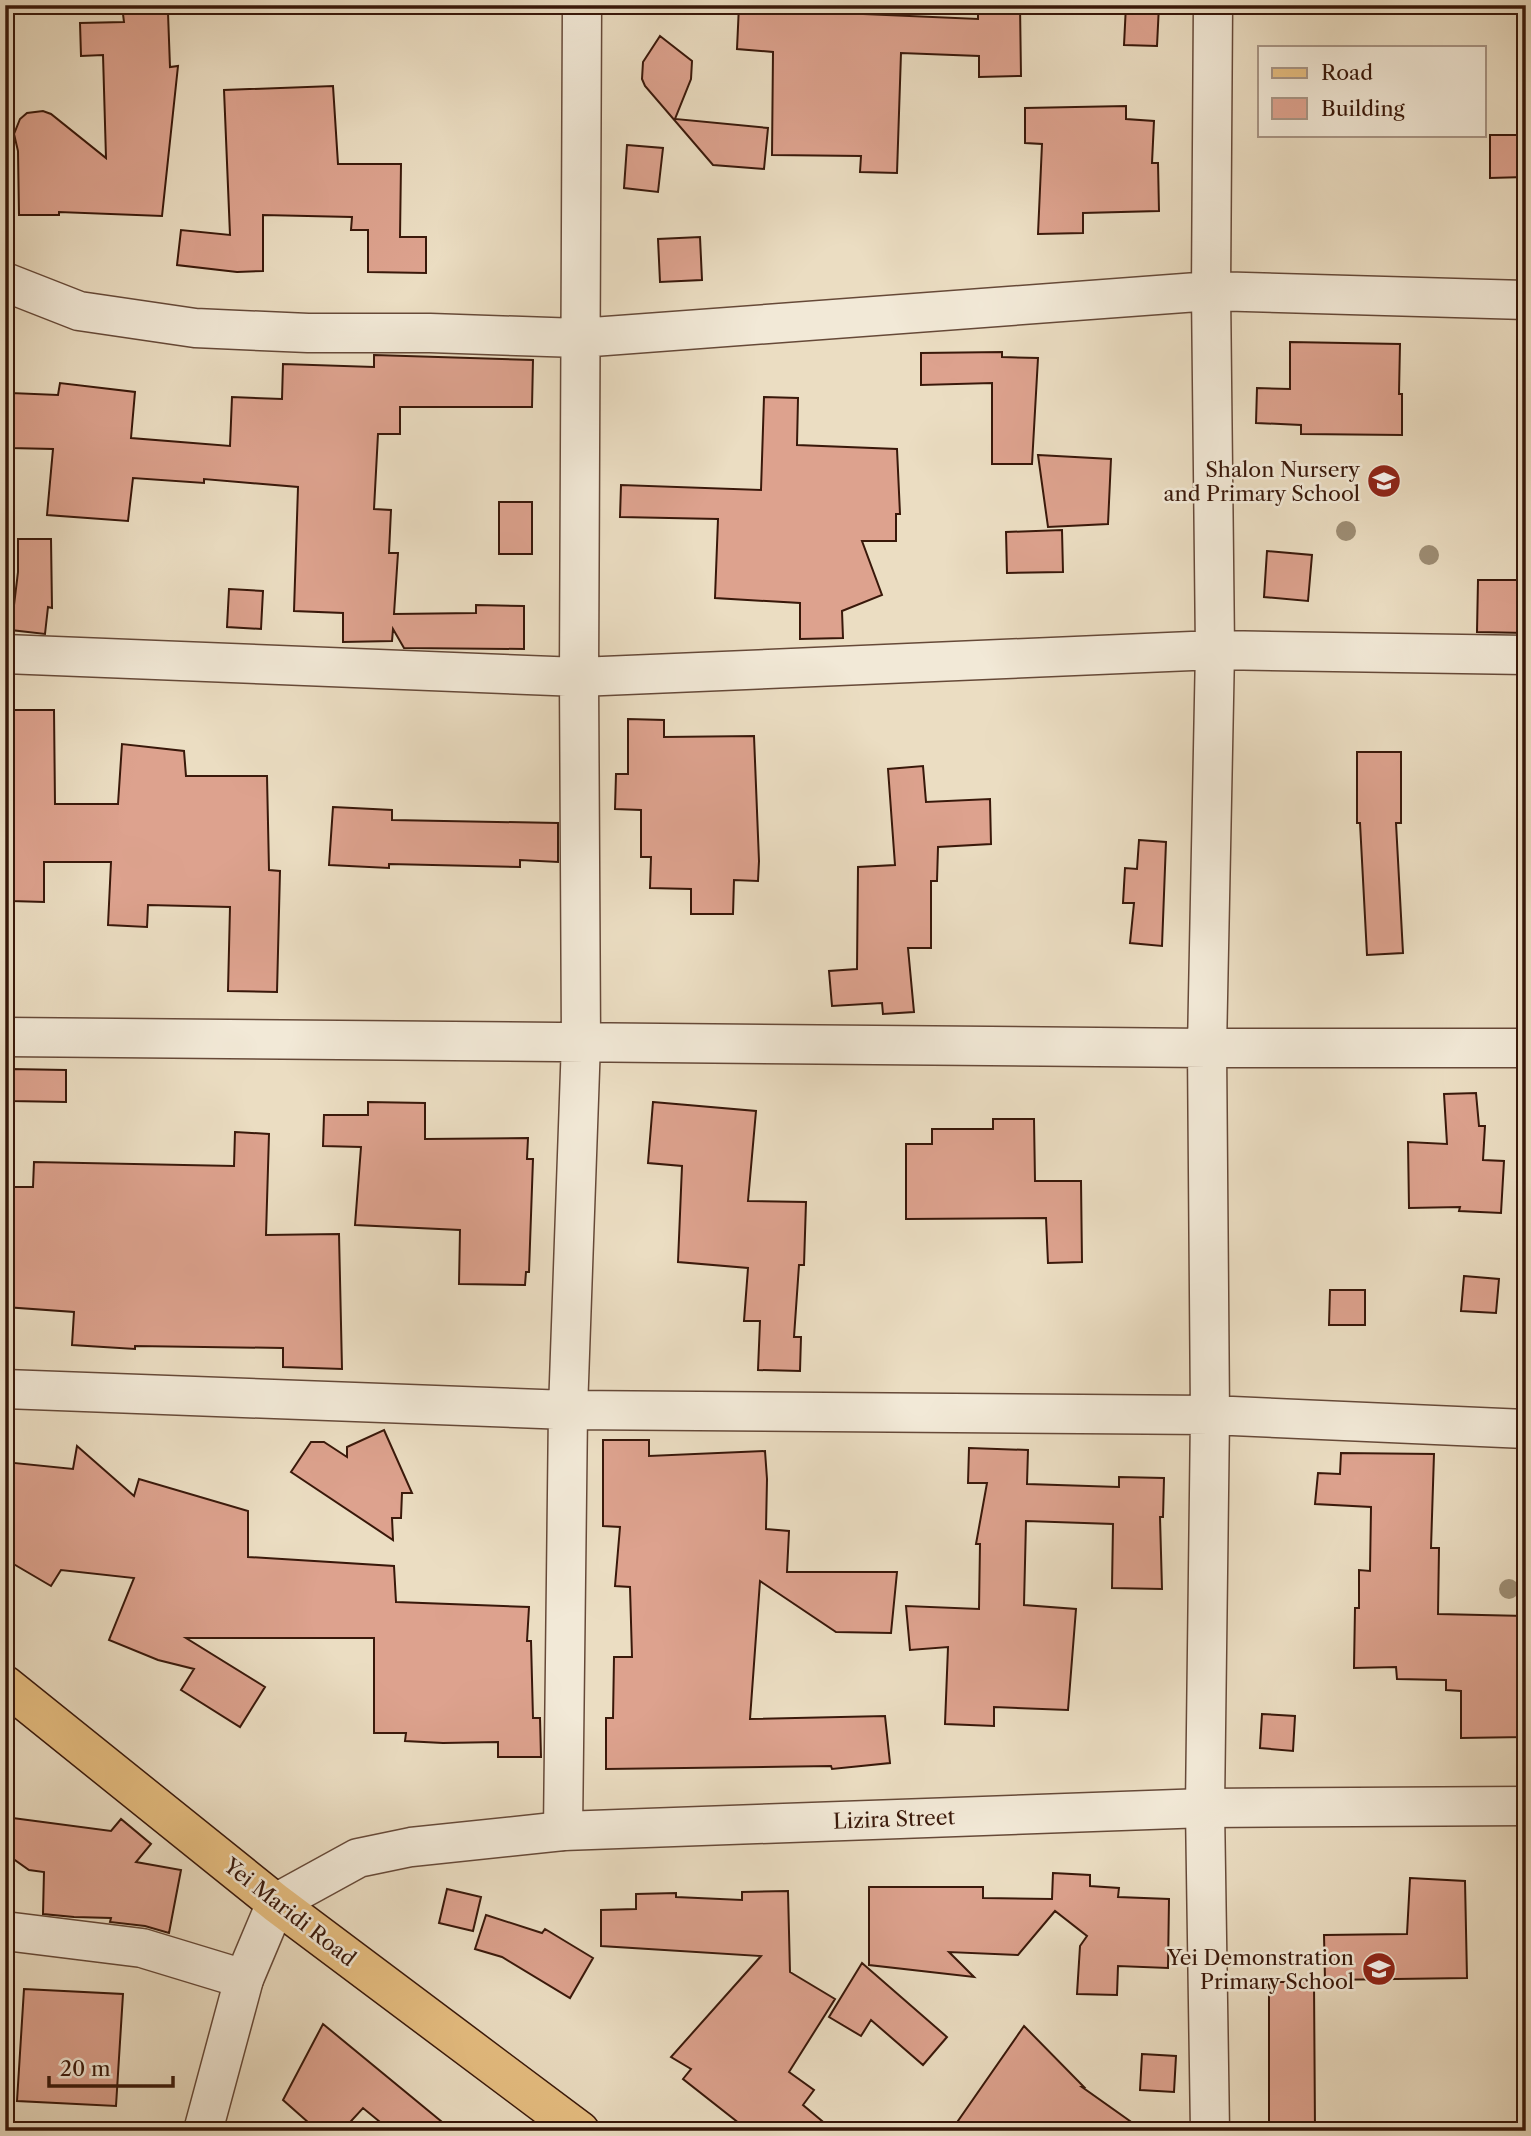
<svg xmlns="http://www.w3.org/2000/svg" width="1531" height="2136" font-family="'Libre Caslon Text',serif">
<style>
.building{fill:#dda28e;stroke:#39180a;stroke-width:2}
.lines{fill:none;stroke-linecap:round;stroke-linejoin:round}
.minor-casing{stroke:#664938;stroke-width:41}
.tertiary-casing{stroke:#664938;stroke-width:41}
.primary-casing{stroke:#39180a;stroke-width:41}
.minor{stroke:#f2e9d7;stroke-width:38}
.tertiary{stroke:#f2e9d7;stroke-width:38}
.primary{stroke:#e6be81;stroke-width:38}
.tree{fill:#9d8d74}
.labels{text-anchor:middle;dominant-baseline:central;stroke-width:5;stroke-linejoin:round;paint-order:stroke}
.poi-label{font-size:21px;fill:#39180a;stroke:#f2e9d7;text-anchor:end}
.street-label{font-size:21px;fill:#39180a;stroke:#f2e9d7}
</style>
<rect width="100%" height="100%" fill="#ebddc2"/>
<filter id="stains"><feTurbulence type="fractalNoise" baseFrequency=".00286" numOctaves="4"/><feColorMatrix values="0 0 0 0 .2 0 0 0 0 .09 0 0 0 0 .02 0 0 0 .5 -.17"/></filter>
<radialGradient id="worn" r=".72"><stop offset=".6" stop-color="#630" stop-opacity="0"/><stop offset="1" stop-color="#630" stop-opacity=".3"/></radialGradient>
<path class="building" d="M 739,5 L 864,5 L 864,14 L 978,19 L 978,5 L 1020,5 L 1021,76 L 979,77 L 979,56 L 901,53 L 897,173 L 860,172 L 861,156 L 772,155 L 773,52 L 737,49 Z
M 1126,5 L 1159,5 L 1157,46 L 1124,45 Z
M 168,13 L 170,67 L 178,66 L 162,216 L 59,212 L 59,215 L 19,215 L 18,151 L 14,134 L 20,119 L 27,113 L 43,111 L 51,114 L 106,158 L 103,55 L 81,56 L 80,23 L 124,22 L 123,14 Z
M 660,36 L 692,61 L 691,79 L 675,119 L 768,128 L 764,169 L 713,165 L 645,86 L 642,79 L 643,62 Z
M 333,86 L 338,164 L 401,164 L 400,237 L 426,237 L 426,273 L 368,272 L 368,230 L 351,230 L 352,217 L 263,215 L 263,271 L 237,272 L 177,265 L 181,230 L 230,235 L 224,90 Z
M 1126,106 L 1126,119 L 1154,121 L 1152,163 L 1158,163 L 1159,211 L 1083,213 L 1083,233 L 1038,234 L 1042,144 L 1025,143 L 1025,108 Z
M 1490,135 L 1525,135 L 1525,177 L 1490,178 Z
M 627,145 L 663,148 L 658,192 L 624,188 Z
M 700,237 L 702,280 L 660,282 L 658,239 Z
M 1290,342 L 1400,344 L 1399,394 L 1402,394 L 1402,435 L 1301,434 L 1301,425 L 1256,423 L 1257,388 L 1290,389 Z
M 1002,352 L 1002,357 L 1038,358 L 1032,464 L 992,464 L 992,383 L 921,385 L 921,353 Z
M 374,355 L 533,360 L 532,407 L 400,407 L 400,434 L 378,434 L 374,509 L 391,510 L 389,553 L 398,553 L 394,614 L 476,613 L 476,605 L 524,606 L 524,649 L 404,648 L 393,629 L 392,641 L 343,642 L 343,613 L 294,611 L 298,487 L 204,479 L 204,483 L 133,478 L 128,521 L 47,515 L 53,449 L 10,448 L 11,393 L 58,395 L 60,383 L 135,392 L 131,438 L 230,446 L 232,397 L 282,399 L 283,364 L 374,367 Z
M 764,397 L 798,398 L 797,445 L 897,449 L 900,514 L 896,514 L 896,541 L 862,541 L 882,595 L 842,611 L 843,638 L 800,639 L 800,603 L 715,598 L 718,519 L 620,517 L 621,485 L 761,490 Z
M 1038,455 L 1111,459 L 1108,524 L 1048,527 Z
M 499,502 L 532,502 L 532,554 L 499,554 Z
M 1062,530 L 1063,572 L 1007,573 L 1006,532 Z
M 18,539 L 51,539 L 52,608 L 48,607 L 45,634 L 11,630 L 18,572 Z
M 1267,551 L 1312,555 L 1308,601 L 1264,597 Z
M 1478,580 L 1526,580 L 1526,633 L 1477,632 Z
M 229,589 L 263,591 L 261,629 L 227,627 Z
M 12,710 L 54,710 L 55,804 L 118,804 L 122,744 L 184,751 L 186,776 L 267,776 L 269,870 L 280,871 L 277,992 L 228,991 L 230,907 L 148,905 L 147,927 L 108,925 L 111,862 L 44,862 L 44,902 L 11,901 L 12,854 L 8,854 L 12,786 Z
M 628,719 L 664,720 L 664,737 L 754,736 L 759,861 L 758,881 L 734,880 L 733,914 L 691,914 L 691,889 L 650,888 L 651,857 L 641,857 L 641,810 L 615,809 L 616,774 L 628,774 Z
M 1357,752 L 1401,752 L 1401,823 L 1396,823 L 1403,953 L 1367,955 L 1360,823 L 1357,823 Z
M 923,766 L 926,802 L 990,799 L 991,844 L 938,847 L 937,881 L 931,881 L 931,948 L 908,948 L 914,1012 L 883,1014 L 882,1003 L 832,1006 L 829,971 L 857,969 L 858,867 L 895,865 L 888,769 Z
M 333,807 L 392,810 L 392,820 L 558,823 L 558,862 L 520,860 L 520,867 L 389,864 L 389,868 L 329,865 Z
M 1139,840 L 1166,842 L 1162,946 L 1130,943 L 1134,903 L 1123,903 L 1125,868 L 1137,869 Z
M 10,1069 L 66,1070 L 66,1102 L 10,1101 Z
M 1476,1093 L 1479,1126 L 1485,1126 L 1483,1160 L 1504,1161 L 1501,1213 L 1459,1211 L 1460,1207 L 1409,1208 L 1408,1142 L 1447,1144 L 1444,1094 Z
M 368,1102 L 425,1103 L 425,1139 L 528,1138 L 527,1159 L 533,1159 L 529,1272 L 526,1272 L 525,1285 L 459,1284 L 460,1230 L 355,1225 L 361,1147 L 323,1146 L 324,1115 L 368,1115 Z
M 653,1102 L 756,1111 L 748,1201 L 806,1202 L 804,1265 L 799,1265 L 794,1337 L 801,1337 L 800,1371 L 758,1370 L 760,1321 L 744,1321 L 748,1268 L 678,1262 L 682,1166 L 648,1163 Z
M 993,1119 L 1034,1119 L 1035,1181 L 1081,1181 L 1082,1262 L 1048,1263 L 1046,1218 L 906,1219 L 906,1144 L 932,1144 L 932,1129 L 993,1129 Z
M 235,1132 L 269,1134 L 266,1235 L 339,1234 L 342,1369 L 283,1367 L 283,1348 L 135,1346 L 135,1349 L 72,1345 L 74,1312 L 5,1307 L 5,1223 L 7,1223 L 8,1187 L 33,1187 L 34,1162 L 234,1166 Z
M 1464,1276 L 1499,1279 L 1496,1313 L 1461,1311 Z
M 1330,1290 L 1365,1290 L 1365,1325 L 1329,1325 Z
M 384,1430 L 412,1493 L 402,1493 L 401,1518 L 392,1518 L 393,1540 L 291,1472 L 311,1442 L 324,1442 L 347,1457 L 347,1447 Z
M 603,1440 L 649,1440 L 649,1456 L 765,1451 L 767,1479 L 766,1529 L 789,1531 L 787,1572 L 897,1572 L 891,1633 L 836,1632 L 760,1581 L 750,1719 L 885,1716 L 890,1763 L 832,1769 L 831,1766 L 606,1769 L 606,1718 L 613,1718 L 614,1657 L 632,1657 L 630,1587 L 615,1586 L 620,1527 L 603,1526 Z
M 77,1446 L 134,1496 L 139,1479 L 248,1511 L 248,1557 L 394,1566 L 396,1602 L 529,1607 L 527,1641 L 531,1641 L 533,1718 L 540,1718 L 541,1757 L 498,1757 L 498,1742 L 443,1743 L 405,1741 L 406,1733 L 374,1733 L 374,1638 L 186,1638 L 265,1687 L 240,1727 L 181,1690 L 194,1669 L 158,1660 L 109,1640 L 134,1578 L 61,1570 L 51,1586 L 5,1559 L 5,1462 L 73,1469 Z
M 969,1448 L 1028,1450 L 1027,1484 L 1119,1487 L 1119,1477 L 1164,1478 L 1163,1517 L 1160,1517 L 1162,1589 L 1112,1588 L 1113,1524 L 1026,1521 L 1024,1605 L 1076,1609 L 1068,1710 L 994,1707 L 994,1726 L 945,1724 L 948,1647 L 910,1650 L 906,1606 L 979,1609 L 980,1544 L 976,1544 L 987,1483 L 968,1483 Z
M 1341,1453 L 1434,1454 L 1431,1548 L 1439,1548 L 1438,1614 L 1526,1616 L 1526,1737 L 1461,1738 L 1461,1691 L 1446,1690 L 1446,1680 L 1397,1679 L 1396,1667 L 1354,1668 L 1355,1608 L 1359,1608 L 1359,1570 L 1370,1571 L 1371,1507 L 1315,1504 L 1318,1473 L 1340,1474 Z
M 1262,1714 L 1295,1716 L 1293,1751 L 1260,1748 Z
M 5,1817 L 111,1831 L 121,1819 L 151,1844 L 136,1862 L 181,1870 L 169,1933 L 145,1926 L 110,1922 L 111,1918 L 74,1917 L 43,1914 L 44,1872 L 29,1870 L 5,1853 Z
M 1053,1873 L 1090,1875 L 1090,1886 L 1119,1888 L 1118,1897 L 1169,1899 L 1168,1968 L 1118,1966 L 1117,1995 L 1077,1994 L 1080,1946 L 1087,1936 L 1055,1911 L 1018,1955 L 949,1952 L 974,1977 L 869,1965 L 869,1887 L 983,1887 L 983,1898 L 1052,1899 Z
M 1410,1878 L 1465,1881 L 1467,1978 L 1325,1980 L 1324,1935 L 1407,1934 Z
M 447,1889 L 481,1897 L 473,1931 L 439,1923 Z
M 788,1891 L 790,1972 L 835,1999 L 789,2072 L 814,2090 L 803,2105 L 834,2131 L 749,2131 L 683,2079 L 691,2069 L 671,2057 L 761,1956 L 601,1946 L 601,1910 L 636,1909 L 636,1894 L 676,1893 L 676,1897 L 742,1900 L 742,1892 Z
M 486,1915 L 542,1933 L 545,1929 L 593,1958 L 570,1998 L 502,1957 L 475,1949 Z
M 862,1963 L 947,2037 L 923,2065 L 871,2020 L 861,2036 L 829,2017 Z
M 1269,1982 L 1314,1982 L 1315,2130 L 1269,2130 Z
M 24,1989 L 123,1994 L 116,2106 L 17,2101 Z
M 323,2024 L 453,2131 L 391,2131 L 363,2108 L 342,2131 L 318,2131 L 283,2100 Z
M 1024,2026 L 1084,2087 L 1082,2087 L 1144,2131 L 951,2131 Z
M 1142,2054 L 1176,2056 L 1174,2092 L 1140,2090 Z"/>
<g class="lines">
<g class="minor-casing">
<path id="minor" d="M 5,282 L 79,311 L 195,328 L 308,333 L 430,333 L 579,338 L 1211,291 L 1526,300
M 5,654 L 579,677 L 1215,650 L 1526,655
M 5,1037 L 1207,1048 L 1526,1048
M 5,1389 L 568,1410 L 1210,1415 L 1526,1429
M 563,1831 L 568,1410 L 581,1042 L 579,677 L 582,5
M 5,1931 L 142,1948 L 244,1979
M 1210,2131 L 1205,1808 L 1210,1415 L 1207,1048 L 1215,650 L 1211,291 L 1213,5"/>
</g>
<g class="tertiary-casing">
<path id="tertiary" d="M 203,2131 L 244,1979 L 276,1903 L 358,1858 L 411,1847 L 563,1831 L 1205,1808 L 1526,1806"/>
</g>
<g class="primary-casing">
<path id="primary" d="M 5,1685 L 276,1903 L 580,2131"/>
</g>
<use href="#minor" class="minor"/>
<use href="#tertiary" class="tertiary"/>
<use href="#primary" class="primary"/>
</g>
<g class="tree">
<circle cx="1346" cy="531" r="10"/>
<circle cx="1429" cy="555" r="10"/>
<circle cx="1509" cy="1589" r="10"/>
</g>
<defs>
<g id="school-disc" transform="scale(1.75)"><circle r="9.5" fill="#8f2418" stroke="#f2e9d7"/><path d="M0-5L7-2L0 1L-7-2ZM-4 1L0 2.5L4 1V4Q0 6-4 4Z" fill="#fff"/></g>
</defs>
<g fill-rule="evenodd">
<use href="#school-disc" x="1384" y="481"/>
<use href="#school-disc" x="1379" y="1969"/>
</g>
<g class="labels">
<g class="poi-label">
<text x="1360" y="469">Shalon Nursery<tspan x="1360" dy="24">and Primary School</tspan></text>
<text x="1354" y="1957">Yei Demonstration<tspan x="1354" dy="24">Primary School</tspan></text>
</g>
<g class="street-label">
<text transform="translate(894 1819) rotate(-2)">Lizira Street</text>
<text transform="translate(290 1912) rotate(38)">Yei Maridi Road</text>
</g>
</g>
<rect width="1531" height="2136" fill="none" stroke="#ebddc2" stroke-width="28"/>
<rect x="7" y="7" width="1517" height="2122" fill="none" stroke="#39180a" stroke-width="3.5"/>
<rect x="14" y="14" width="1503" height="2108" fill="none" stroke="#39180a" stroke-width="2"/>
<rect x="1258" y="46" width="228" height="91" fill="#f2e9d7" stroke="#a89585" stroke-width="2"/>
<rect x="1272" y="68" width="35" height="10" fill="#e6be81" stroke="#a89585" stroke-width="2"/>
<text x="1321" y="80" font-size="21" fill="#39180a">Road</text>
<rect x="1272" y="98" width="35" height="21" fill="#dda28e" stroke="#a89585" stroke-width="2"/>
<text x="1321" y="116" font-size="21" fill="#39180a">Building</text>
<path d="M49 2076v10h124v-10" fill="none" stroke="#39180a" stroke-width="3.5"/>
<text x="60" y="2076" font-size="21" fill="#39180a" stroke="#f2e9d7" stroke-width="5" paint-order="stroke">20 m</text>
<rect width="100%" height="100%" filter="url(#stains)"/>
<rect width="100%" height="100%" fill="url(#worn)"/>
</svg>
